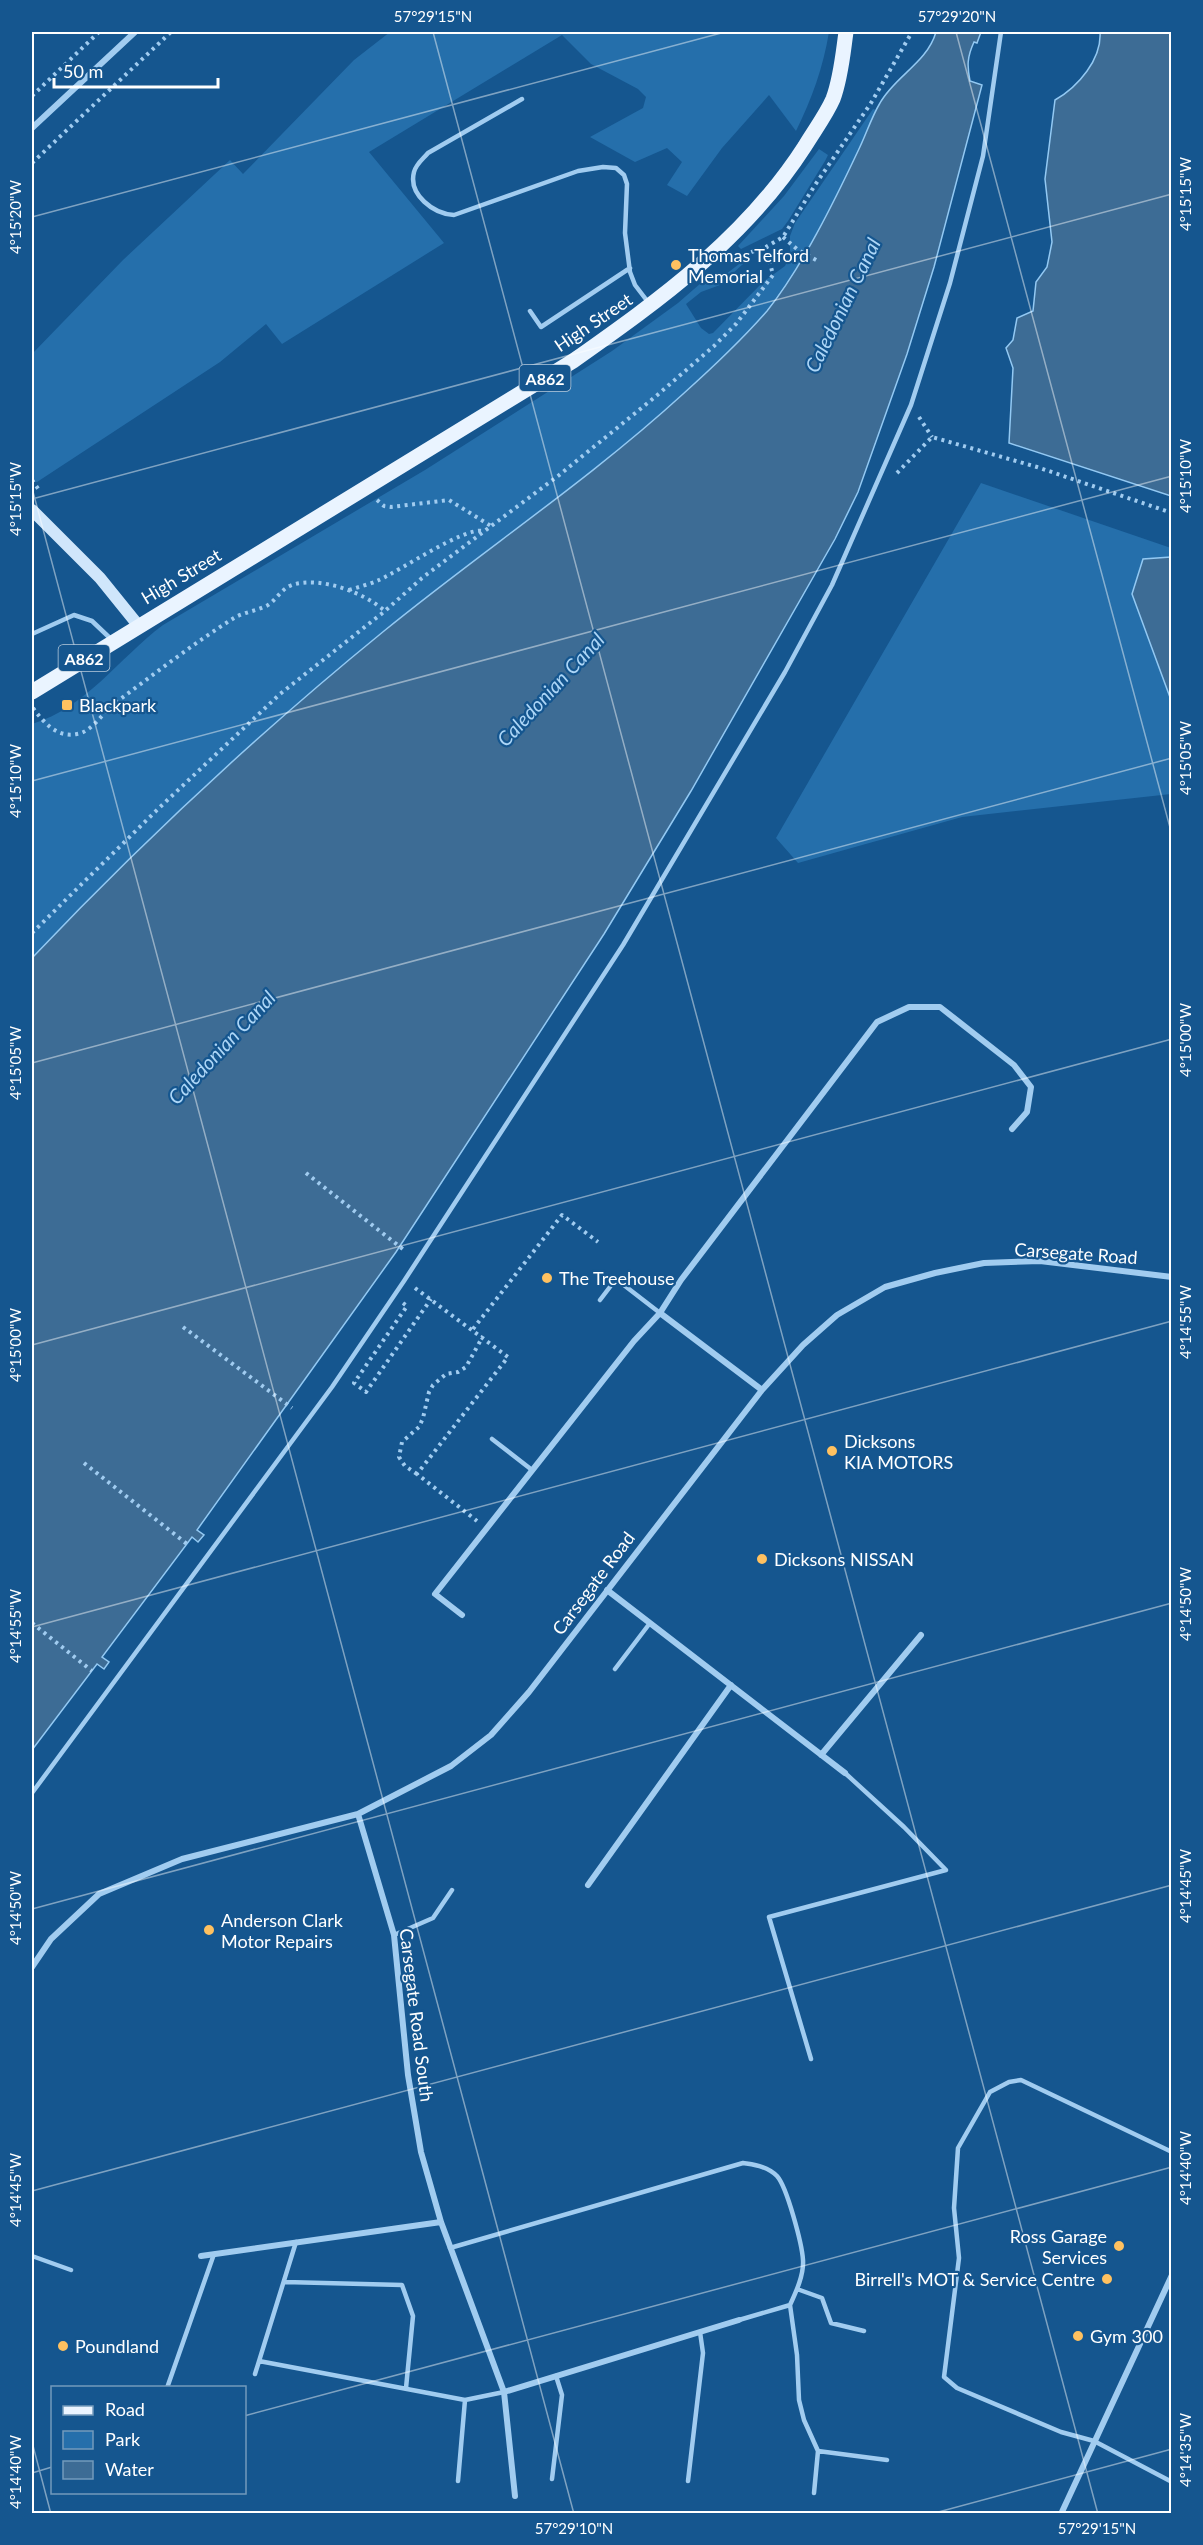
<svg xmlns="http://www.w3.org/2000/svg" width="1203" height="2545" font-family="Lato,sans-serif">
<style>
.green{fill:#256fab}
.water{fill:#3d6c95;stroke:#93c9f3;stroke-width:1.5}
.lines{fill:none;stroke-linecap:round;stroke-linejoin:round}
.path{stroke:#a1ccf0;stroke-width:4;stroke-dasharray:3 4.5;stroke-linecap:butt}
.lane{stroke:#a1ccf0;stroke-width:4.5}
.street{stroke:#a1ccf0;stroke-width:6}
.secondary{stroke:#cfe6fb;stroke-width:12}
.primary{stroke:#eaf4ff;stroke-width:15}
.ticks{fill:none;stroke:#fff;stroke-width:1.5;stroke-opacity:0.45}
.poi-dot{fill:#ffc160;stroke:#15568f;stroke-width:2}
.labels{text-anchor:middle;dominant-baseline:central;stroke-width:4.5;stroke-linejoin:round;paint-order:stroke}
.shield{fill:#15568f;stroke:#b9ccdd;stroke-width:1.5}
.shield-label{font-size:16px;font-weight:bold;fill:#fff}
.poi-label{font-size:18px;fill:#fff;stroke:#15568f;text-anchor:start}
.street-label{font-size:18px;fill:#fff;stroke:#15568f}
.water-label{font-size:20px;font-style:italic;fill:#add6f7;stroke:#15568f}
.neatline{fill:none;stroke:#fff;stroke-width:2}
.ticks-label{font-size:15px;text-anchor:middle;fill:#fff}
</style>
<rect width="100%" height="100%" fill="#15568f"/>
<path class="green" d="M 390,32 L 829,32 C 823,68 812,98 796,131 L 769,95 L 722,148 L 687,196 L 667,185 L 682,162 L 667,148 L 635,162 L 590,137 L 643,108 L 646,97 L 638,89 L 591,64 L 562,35 L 369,152 L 444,243 L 282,344 L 266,324 L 220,362 L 37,482 L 32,481 L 32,354 L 123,260 L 230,160 L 243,174 L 354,60 Z
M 873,109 L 876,110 C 847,177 814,248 769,307 C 745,339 713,366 684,393 C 589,479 483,551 384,631 C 259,732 145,845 32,958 L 32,724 C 86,708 119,658 163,625 L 425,470 L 612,351 L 678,303 L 701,283 L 717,281 L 743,261 L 743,264 L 720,285 L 701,292 L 686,304 L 701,328 L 709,334 L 713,333 L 763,282 L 785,266 L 790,255 L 790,236 L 795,223 Z
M 819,149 L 828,155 L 825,161 L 788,221 L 782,229 L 741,249 L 738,246 L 784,196 Z
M 981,483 L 1171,548 L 1171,557 L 1143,559 L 1132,594 L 1171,700 L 1171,794 L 962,817 L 798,863 L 776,838 Z"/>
<path class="water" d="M 936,32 L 981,32 L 977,43 L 974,42 C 967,57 967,66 970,81 L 982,85 L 934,267 L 907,354 L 858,492 L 835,539 L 691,791 L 604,934 L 396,1252 L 197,1530 L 204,1535 L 198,1542 L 192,1537 L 102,1657 L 109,1662 L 104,1669 L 97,1664 L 32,1750 L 32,958 C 142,842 260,732 384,631 C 482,551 589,480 683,394 C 712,368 741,341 767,311 C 802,267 834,202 858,151 C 866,135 871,118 880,103 C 895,76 927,63 936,32 Z
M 1100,32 L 1171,32 L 1171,496 L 1009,443 L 1013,368 L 1006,348 L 1013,340 L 1017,318 L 1033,311 L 1036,282 L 1047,267 L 1052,242 L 1045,179 L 1055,100 C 1078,87 1102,59 1100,32 Z
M 1171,557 L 1172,557 L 1171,700 L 1132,594 L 1143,559 Z"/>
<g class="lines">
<path class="path" d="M 32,96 L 99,32
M 32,163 L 171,32
M 783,237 L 798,250 L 818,261
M 737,257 L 766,247 L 783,237 L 815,185 L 871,103 L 912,32
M 919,417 L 932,437
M 897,473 L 932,437 L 1037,467 L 1172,513
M 32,480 L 39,490
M 377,500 L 384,506 L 391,507 L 449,500 L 491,526
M 349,590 C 359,587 370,584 379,580 C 401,570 464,527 483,531
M 33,708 C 44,723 57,738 77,734 C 92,732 103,712 115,703 C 153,675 194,643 234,618 C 244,612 257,611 268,605 C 277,599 281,589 292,585 C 320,576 363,592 385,611
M 32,933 L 159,808 L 280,694 L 385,611 L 422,578 L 558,476 L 655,397 L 714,346 L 736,324 L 773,275 L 766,247
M 306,1173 L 404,1250
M 415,1288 L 508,1357 L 417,1474 L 477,1521
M 403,1303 L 407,1306 L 354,1383 L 366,1392 L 431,1299
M 183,1327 L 292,1408
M 473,1329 L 562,1215 L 598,1242
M 84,1463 L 187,1544
M 417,1474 L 405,1466 L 399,1457 L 402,1442 L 419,1427 L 423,1418 L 429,1392 L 433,1385 L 446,1374 L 458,1372 L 466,1367 L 483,1336
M 32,1623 L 92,1671"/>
<path class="lane" d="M 522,99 L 428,153 C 423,159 416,164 414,172 C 408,195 434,214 454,215 L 578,171 L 603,167 L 616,168 L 624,175 L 627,184 L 625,233 L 630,272 L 635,285 L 648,302
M 530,311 L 541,327 L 630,268
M 32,634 L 74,615 L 92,621 L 112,640
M 600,1300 L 616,1279 L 660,1313
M 492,1439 L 532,1470
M 615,1669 L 650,1623
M 32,1793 L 332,1387 L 404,1281 L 623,945 L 785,672 L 832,585 L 911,405 L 950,283 L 983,156 L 1001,32
M 394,1935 L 433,1918 L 452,1890
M 811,2059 L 769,1917 L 946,1870 L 904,1827 L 845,1773
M 1172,2152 L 1021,2080 L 1009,2082 L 990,2092 L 958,2148 L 954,2208 L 959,2258 L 944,2377 L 957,2388 L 1061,2432 L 1094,2441 L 1172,2482
M 450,2248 L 743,2163 C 755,2165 767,2166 777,2176 C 787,2187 802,2244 803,2260 C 804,2275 796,2292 790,2305
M 32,2256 L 71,2270
M 285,2282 L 402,2285 L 413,2316 L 406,2388
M 797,2289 L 822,2298 L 831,2323 L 864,2331
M 739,2320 L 790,2305 L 797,2355 L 799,2400 L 804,2420 L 818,2451 L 814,2493
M 259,2361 L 465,2400 L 504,2392
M 255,2374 L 296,2242
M 167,2388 L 214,2254
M 818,2451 L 887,2460
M 552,2479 L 562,2395 L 556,2376
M 458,2481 L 465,2400
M 688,2481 L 703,2353 L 700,2332"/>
<path class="street" d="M 32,128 L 135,32
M 660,1313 L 762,1390
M 607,1590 L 845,1773
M 462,1615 L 435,1594 L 634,1341 L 660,1313 L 681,1280 L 877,1022 L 909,1007 L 940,1007 L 1014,1065 L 1031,1087 L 1027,1112 L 1012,1129
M 821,1755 L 921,1635
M 358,1814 L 394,1935 L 408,2075 L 421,2152 L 441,2222 L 504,2392 L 515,2496
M 588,1885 L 731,1685
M 32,1967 L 51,1939 L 99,1894 L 182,1859 L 358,1814 L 451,1766 L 491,1735 L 529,1692 L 762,1390 L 803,1345 L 837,1315 L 885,1287 L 935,1273 L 984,1263 L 1040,1261 L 1172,1277
M 201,2256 L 441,2222
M 504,2392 L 739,2320
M 1061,2514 L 1172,2275"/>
<path class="secondary" d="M 32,510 L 100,578 L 138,625"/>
<path class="primary" d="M 32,692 L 573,361 C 661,299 746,238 805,146 C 814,131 826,115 833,99 C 841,78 843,53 846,32"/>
</g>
<path class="ticks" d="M 433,32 L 1098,2514M 956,32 L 1172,835M 32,217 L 725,32M 32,488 L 574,2514M 32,499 L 1172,194M 32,781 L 1172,476M 32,1063 L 1172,758M 32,1345 L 1172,1039M 32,1627 L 1172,1321M 32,1909 L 1172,1603M 32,2191 L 1172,1885M 244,2416 L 1172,2167M 32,2442 L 51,2514M 32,2473 L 52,2467M 931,2514 L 1172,2449"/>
<g class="poi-dot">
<circle cx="676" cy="265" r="6"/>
<rect x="61" y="699" width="12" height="12" rx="3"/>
<circle cx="547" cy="1278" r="6"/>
<circle cx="832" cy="1451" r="6"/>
<circle cx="762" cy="1559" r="6"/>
<circle cx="209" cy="1930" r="6"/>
<circle cx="1119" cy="2246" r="6"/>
<circle cx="1107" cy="2279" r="6"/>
<circle cx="1078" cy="2336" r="6"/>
<circle cx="63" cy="2346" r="6"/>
</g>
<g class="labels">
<g class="shield">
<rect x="519.5" y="365" width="51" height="26" rx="4.5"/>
<rect x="58.5" y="645" width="51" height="26" rx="4.5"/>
</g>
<g class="shield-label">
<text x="545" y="378">A862</text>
<text x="84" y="658">A862</text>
</g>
<g class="poi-label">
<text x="688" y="255">Thomas Telford<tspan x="688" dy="21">Memorial</tspan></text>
<text x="79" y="705">Blackpark</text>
<text x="559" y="1278">The Treehouse</text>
<text x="844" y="1441">Dicksons<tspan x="844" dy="21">KIA MOTORS</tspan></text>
<text x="774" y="1559">Dicksons NISSAN</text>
<text x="221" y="1920">Anderson Clark<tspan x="221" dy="21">Motor Repairs</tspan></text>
<text x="1107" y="2236" text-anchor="end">Ross Garage<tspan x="1107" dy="21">Services</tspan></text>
<text x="1095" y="2279" text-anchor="end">Birrell's MOT &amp; Service Centre</text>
<text x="1090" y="2336">Gym 300</text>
<text x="75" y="2346">Poundland</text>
</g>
<g class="street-label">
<text transform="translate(593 322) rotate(-34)">High Street</text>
<text transform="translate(181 576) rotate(-31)">High Street</text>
<text transform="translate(1076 1253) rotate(4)">Carsegate Road</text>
<text transform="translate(593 1583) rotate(-53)">Carsegate Road</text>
<text transform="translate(417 2015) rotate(83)">Carsegate Road South</text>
</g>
<g class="water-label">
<text transform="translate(842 305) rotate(-64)">Caledonian Canal</text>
<text transform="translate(550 689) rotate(-47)">Caledonian Canal</text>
<text transform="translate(221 1047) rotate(-47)">Caledonian Canal</text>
</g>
</g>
<rect width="1203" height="2545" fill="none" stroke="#15568f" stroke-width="66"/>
<rect x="51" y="2386" width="195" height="108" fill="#15568f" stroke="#739abc" stroke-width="1.5"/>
<rect x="63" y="2406" width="30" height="9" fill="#eaf4ff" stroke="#739abc" stroke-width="1.5"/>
<text x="105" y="2416" font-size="18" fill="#ffffff">Road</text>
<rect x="63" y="2431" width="30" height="18" fill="#256fab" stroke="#739abc" stroke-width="1.5"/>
<text x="105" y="2446" font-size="18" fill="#ffffff">Park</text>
<rect x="63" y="2461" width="30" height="18" fill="#3d6c95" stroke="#739abc" stroke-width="1.5"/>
<text x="105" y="2476" font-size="18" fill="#ffffff">Water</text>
<path d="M54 78v9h164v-9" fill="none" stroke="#ffffff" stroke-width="3"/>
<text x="63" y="78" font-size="18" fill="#ffffff" stroke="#15568f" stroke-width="4.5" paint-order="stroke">50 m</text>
<rect x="33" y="33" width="1137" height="2479" class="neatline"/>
<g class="ticks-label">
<text x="433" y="22">57°29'15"N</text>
<text x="957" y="22">57°29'20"N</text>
<text transform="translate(1186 194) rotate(-90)" y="5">4°15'15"W</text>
<text transform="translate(16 217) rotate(-90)" y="5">4°15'20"W</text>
<text transform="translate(1186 476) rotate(-90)" y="5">4°15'10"W</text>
<text transform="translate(16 499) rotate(-90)" y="5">4°15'15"W</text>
<text transform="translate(1186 758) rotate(-90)" y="5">4°15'05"W</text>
<text transform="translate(16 781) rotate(-90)" y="5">4°15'10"W</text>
<text transform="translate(1186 1040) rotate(-90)" y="5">4°15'00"W</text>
<text transform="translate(16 1063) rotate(-90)" y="5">4°15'05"W</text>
<text transform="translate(1186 1322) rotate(-90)" y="5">4°14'55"W</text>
<text transform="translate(16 1345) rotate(-90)" y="5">4°15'00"W</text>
<text transform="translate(1186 1604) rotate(-90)" y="5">4°14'50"W</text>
<text transform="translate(16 1626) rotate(-90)" y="5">4°14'55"W</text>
<text transform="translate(1186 1886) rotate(-90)" y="5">4°14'45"W</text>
<text transform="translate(16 1908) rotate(-90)" y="5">4°14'50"W</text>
<text transform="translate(1186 2168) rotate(-90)" y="5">4°14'40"W</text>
<text transform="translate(16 2190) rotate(-90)" y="5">4°14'45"W</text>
<text transform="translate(1186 2450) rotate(-90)" y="5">4°14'35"W</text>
<text transform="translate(16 2472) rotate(-90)" y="5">4°14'40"W</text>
<text x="574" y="2534">57°29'10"N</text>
<text x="1097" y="2534">57°29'15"N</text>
</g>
</svg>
